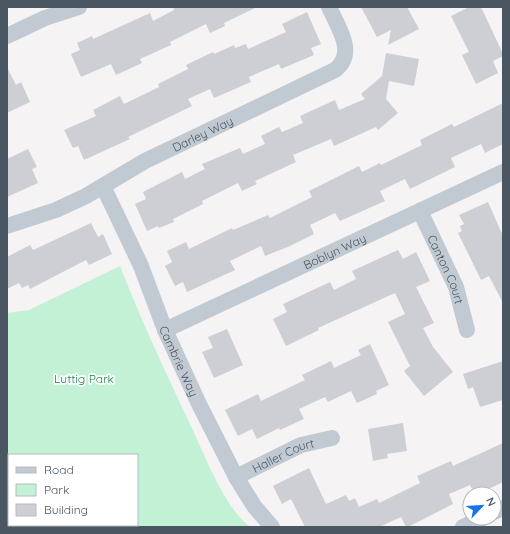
<svg xmlns="http://www.w3.org/2000/svg" width="510" height="534" font-family="Quicksand,sans-serif">
<style>
.green{fill:#c3f1d5;fill-rule:evenodd}
.building{fill:#cdcfd5}
.lines{fill:none;stroke-linecap:round;stroke-linejoin:round}
.minor{stroke:#c1cad2;stroke-width:16}
.labels{text-anchor:middle;dominant-baseline:central;stroke-width:3.5;stroke-linejoin:round;paint-order:stroke}
.street-label{font-size:12px;fill:#4a5661;stroke:#fff}
.park-label{font-size:12px;fill:#17864f;stroke:#fff}
</style>
<rect width="100%" height="100%" fill="#f5f3f3"/>
<path class="green" d="M 120,266 C 141,320 165,371 190,424 C 203,451 226,512 251,527 L 7,527 L 7,313 L 29,310 ZM 9,455 L 137,455 L 137,525 L 9,525 Z"/>
<path class="building" d="M 173,7 L 257,7 L 224,23 L 225,26 L 210,33 L 206,24 L 170,42 L 171,45 L 140,59 L 142,63 L 116,75 L 111,64 L 81,77 L 71,54 L 80,50 L 77,43 L 92,36 L 93,39 L 150,13 L 153,21 L 174,10 Z
M 361,7 L 407,7 L 419,29 L 388,45 L 391,30 L 377,37 Z
M 469,7 L 481,7 L 503,54 L 503,56 L 493,61 L 498,73 L 476,84 L 462,55 L 469,52 L 451,16 Z
M 307,12 L 321,44 L 311,48 L 314,55 L 281,69 L 279,64 L 249,77 L 251,82 L 214,98 L 210,89 L 188,99 L 192,106 L 128,137 L 130,139 L 84,160 L 78,146 L 73,148 L 64,130 L 96,116 L 93,110 L 120,96 L 124,104 L 159,87 L 158,84 L 188,69 L 186,65 L 213,52 L 214,54 L 234,45 L 235,48 L 246,44 L 248,49 L 286,32 L 282,24 Z
M 386,53 L 419,59 L 414,86 L 389,81 L 386,99 L 398,113 L 378,130 L 376,127 L 334,146 L 331,139 L 293,155 L 296,162 L 255,181 L 257,184 L 242,191 L 238,183 L 202,201 L 203,204 L 173,219 L 174,222 L 159,228 L 158,226 L 147,231 L 135,204 L 146,199 L 143,192 L 182,172 L 185,179 L 205,169 L 202,164 L 240,148 L 243,154 L 265,144 L 261,136 L 279,127 L 282,132 L 303,123 L 300,116 L 335,100 L 339,110 L 365,99 L 361,94 L 382,76 Z
M 7,67 L 16,85 L 21,82 L 30,102 L 7,113 Z
M 503,103 L 503,144 L 485,153 L 481,144 L 451,158 L 455,167 L 410,189 L 405,179 L 380,191 L 385,201 L 340,221 L 335,213 L 310,225 L 314,234 L 290,246 L 265,256 L 261,246 L 230,261 L 235,270 L 187,292 L 183,282 L 175,286 L 165,266 L 172,262 L 167,251 L 186,242 L 189,249 L 232,228 L 233,230 L 268,215 L 270,218 L 312,197 L 309,191 L 359,166 L 362,172 L 380,163 L 381,165 L 422,145 L 420,140 L 452,124 L 454,127 Z
M 28,149 L 37,167 L 32,169 L 38,183 L 7,197 L 7,159 Z
M 488,202 L 503,236 L 503,303 L 489,276 L 481,280 L 458,233 L 462,231 L 460,226 L 464,224 L 459,215 Z
M 91,223 L 98,237 L 103,234 L 112,254 L 89,265 L 86,260 L 30,289 L 28,285 L 22,288 L 19,283 L 7,289 L 7,257 L 30,245 L 33,250 Z
M 398,250 L 403,259 L 416,252 L 430,281 L 416,287 L 434,323 L 423,328 L 433,347 L 453,372 L 424,396 L 404,371 L 410,366 L 388,322 L 405,314 L 395,293 L 318,328 L 319,330 L 286,346 L 273,319 L 287,312 L 283,304 L 330,282 L 334,290 L 356,279 L 352,271 Z
M 227,329 L 243,365 L 214,378 L 202,352 L 213,348 L 208,337 Z
M 370,344 L 389,385 L 376,391 L 377,394 L 357,403 L 351,391 L 328,402 L 325,397 L 299,409 L 304,419 L 280,430 L 279,428 L 257,439 L 252,429 L 238,436 L 225,410 L 258,394 L 261,401 L 305,380 L 302,375 L 331,361 L 334,368 L 361,355 L 358,350 Z
M 503,361 L 503,400 L 480,407 L 473,387 L 468,389 L 463,374 Z
M 403,423 L 407,451 L 387,454 L 388,458 L 373,461 L 368,429 Z
M 503,443 L 503,482 L 478,494 L 475,494 L 470,485 L 449,494 L 453,504 L 408,527 L 406,527 L 401,517 L 379,527 L 305,527 L 291,499 L 282,504 L 273,486 L 309,468 L 326,504 L 346,495 L 349,501 L 355,498 L 359,507 L 377,499 L 379,503 L 420,483 L 417,476 L 451,461 L 453,466 Z"/>
<g class="lines">
<g class="minor">
<path d="M 7,36 L 45,18 L 79,7"/>
<path id="s1" d="M 103,186 L 141,266 L 165,330 L 199,404 L 236,477 L 254,506 L 272,527"/>
<path id="s2" d="M 420,211 L 456,287 L 467,330"/>
<path id="s3" d="M 7,226 L 56,210 L 86,196 L 145,161 L 335,70 C 357,53 338,27 329,7"/>
<path id="s4" d="M 165,330 L 503,172"/>
<path id="s5" d="M 236,477 L 301,445 L 332,438"/>
<path d="M 494,512 L 503,508"/>
<path d="M 463,527 L 482,518"/>
</g>
</g>
<g class="labels">
<g class="street-label">
<text stroke="none"><textPath href="#s3" startOffset="217">Darley Way</textPath></text>
<text stroke="none"><textPath href="#s4" startOffset="187">Boblyn Way</textPath></text>
<text stroke="none"><textPath href="#s2" startOffset="64">Canton Court</textPath></text>
<text stroke="none"><textPath href="#s1" startOffset="191">Cambrie Way</textPath></text>
<text stroke="none"><textPath href="#s5" startOffset="52">Haller Court</textPath></text>
</g>
<g class="park-label">
<text x="84" y="378">Luttig Park</text>
</g>
</g>
<rect width="510" height="534" fill="none" stroke="#4a5661" stroke-width="16"/>
<rect x="8" y="454" width="130" height="72" fill="#ffffff" stroke="#b7bbc0"/>
<rect x="16" y="467" width="20" height="6" fill="#c1cad2" stroke="#b7bbc0"/>
<text x="44" y="474" font-size="12" fill="#4a5661">Road</text>
<rect x="16" y="484" width="20" height="12" fill="#c3f1d5" stroke="#b7bbc0"/>
<text x="44" y="494" font-size="12" fill="#4a5661">Park</text>
<rect x="16" y="504" width="20" height="12" fill="#cdcfd5" stroke="#b7bbc0"/>
<text x="44" y="514" font-size="12" fill="#4a5661">Building</text>
<g transform="translate(482 506) rotate(65)"><circle r="19" fill="#ffffff" stroke="#b7bbc0"/>
<path d="M0-3L7 15L0 10L-7 15Z" fill="#1a73e8"/>
<text y="-6" font-size="11" font-weight="bold" text-anchor="middle" fill="#4a5661">N</text>
</g>
</svg>
